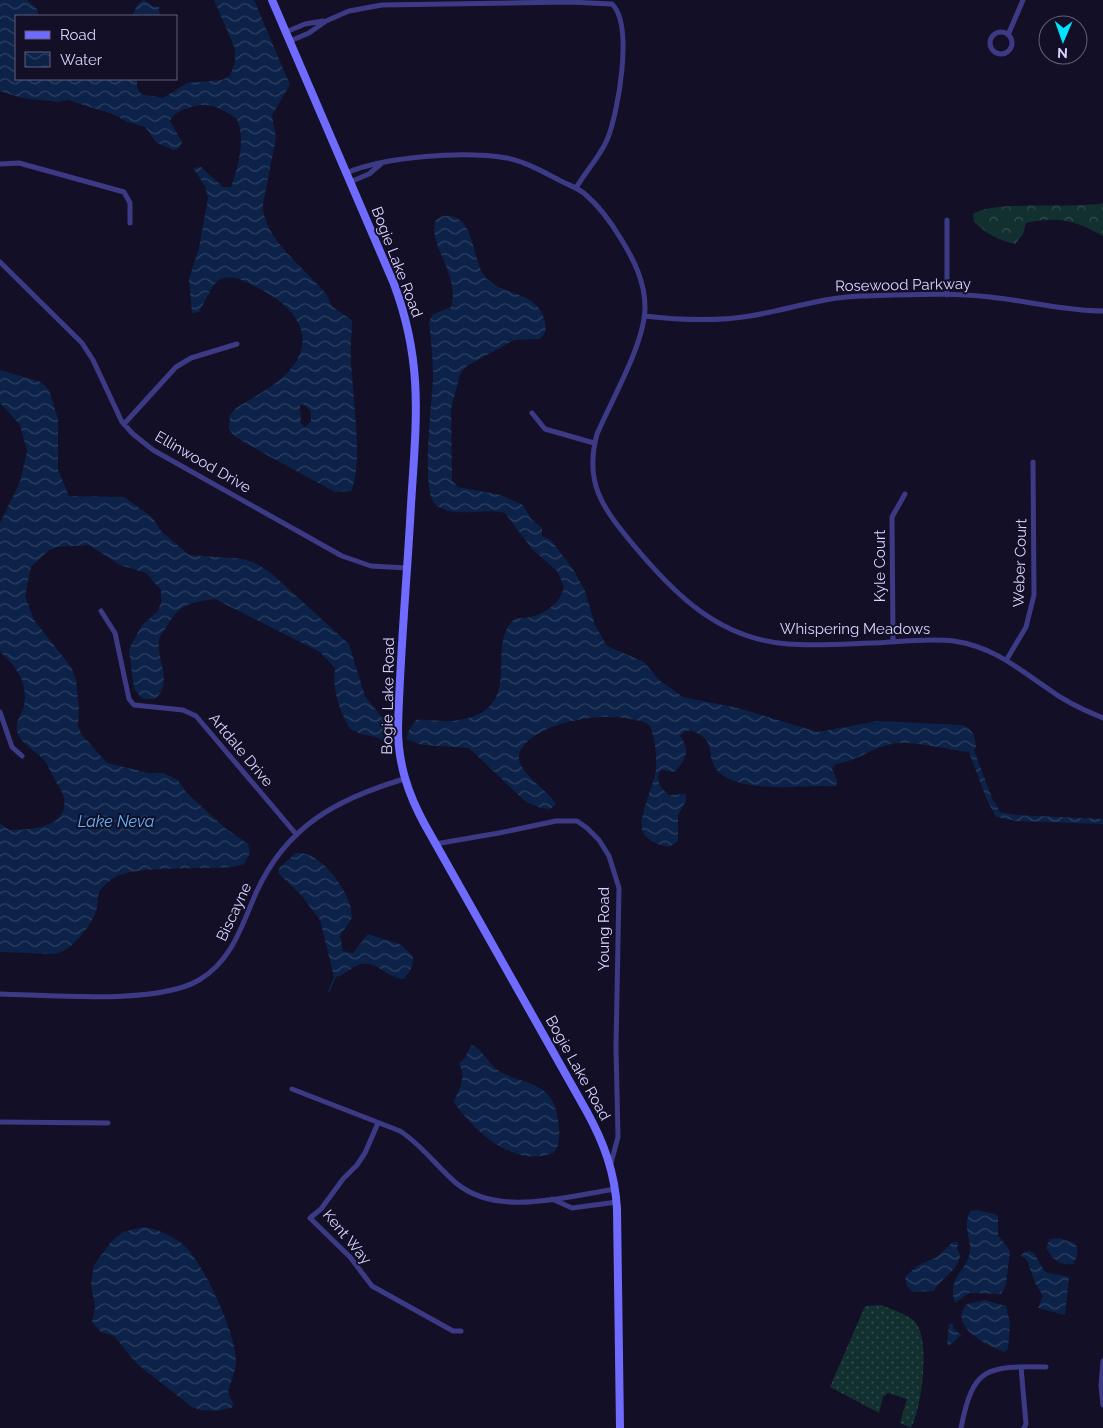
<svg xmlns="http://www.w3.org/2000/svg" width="1103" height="1428" font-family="Raleway,sans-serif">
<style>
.grass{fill:url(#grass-dots)}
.forest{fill:url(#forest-crowns)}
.water{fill:url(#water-waves);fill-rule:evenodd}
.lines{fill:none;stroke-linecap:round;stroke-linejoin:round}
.stream{stroke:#0c2248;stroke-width:2}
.street{stroke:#3d3a85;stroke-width:5}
.secondary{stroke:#6f6bff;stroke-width:8}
.labels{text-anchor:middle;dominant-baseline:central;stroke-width:4;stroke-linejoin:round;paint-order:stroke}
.street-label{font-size:15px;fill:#d9d4ff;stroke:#130f26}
.water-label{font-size:16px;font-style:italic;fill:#62b6ff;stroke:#130f26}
</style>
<defs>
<pattern id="grass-dots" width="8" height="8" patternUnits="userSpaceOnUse" patternTransform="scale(1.25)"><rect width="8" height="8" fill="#12302f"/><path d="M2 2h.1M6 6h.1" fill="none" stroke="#344d4e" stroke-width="1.8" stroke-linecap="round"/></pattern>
<pattern id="forest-crowns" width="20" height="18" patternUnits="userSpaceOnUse" patternTransform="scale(1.25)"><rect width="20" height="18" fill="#12302f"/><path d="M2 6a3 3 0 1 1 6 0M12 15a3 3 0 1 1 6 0" fill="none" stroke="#344d4e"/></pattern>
<pattern id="water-waves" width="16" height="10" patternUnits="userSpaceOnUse" patternTransform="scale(1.25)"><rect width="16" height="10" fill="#0c2248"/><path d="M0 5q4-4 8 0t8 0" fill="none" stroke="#2f4163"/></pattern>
</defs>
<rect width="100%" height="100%" fill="#130f26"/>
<path class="grass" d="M 881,1305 C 891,1309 904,1313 913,1320 C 932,1335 922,1409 911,1428 L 900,1423 L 907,1399 L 888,1393 L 883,1397 L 879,1413 L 830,1387 L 865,1306 Z"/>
<path class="forest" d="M 1103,203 L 1103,236 C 1075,220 1058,216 1026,223 L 1023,234 L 1015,244 C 998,240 987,234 974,222 L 973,214 C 993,200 1073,209 1103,203 Z"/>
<path class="water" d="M 0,0 L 27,0 L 37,9 L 39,16 L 16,16 L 16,79 L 137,79 L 137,88 L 141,94 L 163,98 L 187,83 L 222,80 L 230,76 L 235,62 L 235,49 L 214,0 L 254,0 L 290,85 L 272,115 L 276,138 L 263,204 C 262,238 306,269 326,294 C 329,298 329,303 333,307 C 339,312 346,315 352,321 C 352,334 350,347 351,360 C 352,393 364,464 351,491 L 335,492 L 256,449 L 234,436 L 229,429 L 230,415 L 235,409 C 256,395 288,381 299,356 C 314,322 279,297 252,285 C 244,281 233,275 223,278 C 212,281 205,303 199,312 L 192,313 L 189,279 L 199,248 L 208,198 L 205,186 L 193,168 L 201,167 L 223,187 L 231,187 C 238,167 246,139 237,119 C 229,113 215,105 204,105 C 194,105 173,111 170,121 L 182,142 L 179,148 L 173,150 L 157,143 L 145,127 L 127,122 L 115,115 L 68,100 L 57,102 L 22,98 L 0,91 ZM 303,404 L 311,411 L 311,421 L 305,427 L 301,423 L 300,405 Z
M 144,0 L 153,6 L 159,7 L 160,16 L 132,16 L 138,4 Z
M 443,216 C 478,212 470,265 488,280 C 506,296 539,292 545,322 C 547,329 545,334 540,339 L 514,340 L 467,366 L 460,374 L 451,409 L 452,480 L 458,487 L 501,495 L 523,505 L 532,520 L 542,528 L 542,536 L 551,540 L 573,569 L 585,591 L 595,625 L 607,646 L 644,662 L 659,680 L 683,697 L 738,708 L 818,732 L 878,721 L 962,725 C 973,729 975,736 976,747 L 974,750 L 992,798 L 1000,812 L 1017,815 L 1103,819 L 1103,824 L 1017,821 L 996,817 L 987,800 L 969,752 C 944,750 916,740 891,744 C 872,748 855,762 836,764 L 832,769 L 837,780 L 836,786 C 829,787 824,786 817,786 C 791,787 734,792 716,769 C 705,753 718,740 690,730 L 684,732 L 680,736 C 691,751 686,760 674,772 L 661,770 C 654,780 661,789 669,795 L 686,794 L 686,801 L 678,815 L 678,841 L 669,847 C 659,845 648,842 643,832 C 637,819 654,785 656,770 C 657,759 655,738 651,729 C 649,722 641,721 635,720 C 604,712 542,720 522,748 C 507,767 549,790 556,804 L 550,809 L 541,808 L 526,802 L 469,748 L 422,745 L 406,739 L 409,730 L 416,720 C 430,719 445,723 459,720 C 529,709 482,643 516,618 C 535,620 561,607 564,586 L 557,571 L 532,549 L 505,513 C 484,507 458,519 437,506 C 419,495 433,398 433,375 C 433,357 431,339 429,322 L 433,314 L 451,307 C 461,275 426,243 436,220 Z
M 0,370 L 41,382 L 49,390 L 58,419 L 58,470 L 69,496 L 124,497 L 152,517 L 161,531 L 189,555 L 244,559 L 255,563 L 271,573 L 349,644 L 365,696 L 383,719 L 390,737 L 387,742 L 376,737 L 361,734 L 350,729 C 339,710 332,689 335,668 L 320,652 L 215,599 C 190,603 181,603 167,626 C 164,631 160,635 159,640 C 156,660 174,682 155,699 L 143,699 L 134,689 L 129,649 L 142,625 L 158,611 L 161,603 L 161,590 L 146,573 L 120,565 L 89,545 L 57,547 L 49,550 L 31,567 L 25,596 L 34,620 L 71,667 L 76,680 L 79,710 L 78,726 L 82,735 L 107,763 L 149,773 L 163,773 L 178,780 L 186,792 L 225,828 L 248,844 L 250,853 L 244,864 L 233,867 C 206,870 132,864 112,879 C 91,895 102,896 95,914 C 89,928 71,951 55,954 L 0,952 L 0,823 L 9,830 C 29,830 69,828 64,799 C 63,791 57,785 54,778 C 50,772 49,766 45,761 C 37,751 19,744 17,730 C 15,722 21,716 23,709 C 30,686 17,666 0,652 L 0,523 L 20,482 L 27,451 L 20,425 L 0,403 Z
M 296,853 C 321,850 353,895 352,918 L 340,936 L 343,951 L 353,953 L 368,934 L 402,945 L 413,957 L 412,967 L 405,978 C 394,982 380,966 370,964 C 355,960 346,977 334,977 L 320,920 L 301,895 L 278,873 L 280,867 Z
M 471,1045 C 482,1048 487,1062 496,1069 C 525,1088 556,1077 559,1128 C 560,1137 559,1147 553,1153 C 515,1168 474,1132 454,1102 C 459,1089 467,1077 459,1064 L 466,1056 Z
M 976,1210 L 995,1214 L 998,1217 L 998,1235 L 1010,1251 L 1006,1285 L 1001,1294 L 969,1293 L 955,1303 C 947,1278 964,1273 969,1256 C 974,1241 961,1230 970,1211 Z
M 143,1227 C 156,1228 178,1238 187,1248 C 206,1270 235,1331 236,1360 C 237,1369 230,1382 228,1393 L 234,1405 L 231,1408 L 216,1411 L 201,1410 L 192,1407 L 137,1364 L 114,1336 L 101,1332 L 92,1322 L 95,1308 L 91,1284 L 94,1265 L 111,1242 L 123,1232 Z
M 1059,1238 L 1075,1243 C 1079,1251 1078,1257 1073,1264 C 1059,1266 1053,1260 1046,1248 L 1050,1239 Z
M 953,1242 L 958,1242 L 957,1249 L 960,1255 C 958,1272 941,1277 934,1291 L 912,1292 L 907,1286 L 905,1277 L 917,1266 L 937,1257 Z
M 1029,1251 L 1034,1253 L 1045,1272 L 1069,1277 L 1065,1315 L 1038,1308 L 1043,1296 L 1035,1283 L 1027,1260 L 1021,1256 L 1024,1252 Z
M 985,1300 L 1006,1306 L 1010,1323 L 1008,1349 L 1005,1352 C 987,1346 947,1326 967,1304 Z
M 952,1323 L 954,1329 L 961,1335 L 949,1346 L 947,1345 L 949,1324 Z"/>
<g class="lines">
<path class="stream" d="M 329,991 L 335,977"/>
<path class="street" d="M 286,32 L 305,24 L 323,21
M990 43a11 11 0 1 1 22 0a11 11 0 1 1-22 0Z
M 1008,35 L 1023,0
M 290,41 L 309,33 L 326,21 L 349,11 L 382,5 L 569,2 L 612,4 C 634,25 618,114 607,140 C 599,158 585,172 576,188
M 0,164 L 19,163 L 124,192 L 130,203 L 130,223
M 346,173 C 387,156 463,151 507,158 C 527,162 545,173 563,182 C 571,186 580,189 586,195 C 600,207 612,224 621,239 C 634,260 645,282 645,307 C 645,343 612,399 597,434 C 584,482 602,507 631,542 C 673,593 718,639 788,644 C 815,646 843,644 871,643 C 897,642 927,638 954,641 C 993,647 1016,667 1047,688 C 1064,701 1083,710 1103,718
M 350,182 L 369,174 L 382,163
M 0,262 L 82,343 L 93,360 L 122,422 L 133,434 L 153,450 L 342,556 L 371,566 L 407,568
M 947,295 L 947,220
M 644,316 C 679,320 714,322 750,316 C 787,310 823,297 861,296 C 904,295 948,292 990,297 C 1028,301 1065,311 1103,311
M 532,413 L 545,429 L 594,443
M 124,424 L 176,367 L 191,358 L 237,344
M 101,611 L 115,633 L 129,699 L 134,705 L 183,710 L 196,716 L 296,834
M 893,642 L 892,517 L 905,494
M 1007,659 L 1026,627 L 1034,595 L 1033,462
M 0,712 L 12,747 L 22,756
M 435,844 L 499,833 L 556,821 L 577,821 L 587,828 L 599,840 L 609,856 L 619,888 L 616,1048 L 618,1137 L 611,1163
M 0,994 C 51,995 157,1005 199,980 C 232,961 242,925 256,893 C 286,826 337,799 404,779
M 292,1089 L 400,1131 C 422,1145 436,1166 456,1183 C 498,1218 567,1196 616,1189
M 0,1122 L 108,1123
M 378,1123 L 365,1153 L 357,1165 L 343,1179 L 321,1209 L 310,1218 L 350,1257 L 372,1286 L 453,1331 L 461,1331
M 552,1199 L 572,1208 L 617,1202
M 1103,1361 L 1101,1386 L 1103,1405
M 1021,1367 L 1026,1424 L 1024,1428
M 961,1428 C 973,1366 987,1366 1046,1367"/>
<path class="secondary" d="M 272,0 L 394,284 C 424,364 416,422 411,505 C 407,579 400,653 398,728 C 398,764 408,794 425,825 L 587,1112 C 604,1143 615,1173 617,1209 L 620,1428"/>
</g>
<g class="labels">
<g class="street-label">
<text transform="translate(397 262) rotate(69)">Bogie Lake Road</text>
<text transform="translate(903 285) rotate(-1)">Rosewood Parkway</text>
<text transform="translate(203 462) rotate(30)">Ellinwood Drive</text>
<text transform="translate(1020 563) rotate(-88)">Weber Court</text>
<text transform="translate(880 566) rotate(-90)">Kyle Court</text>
<text x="855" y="629">Whispering Meadows</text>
<text transform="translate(388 696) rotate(-89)">Bogie Lake Road</text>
<text transform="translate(241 750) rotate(50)">Artdale Drive</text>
<text transform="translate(234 912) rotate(-65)">Biscayne</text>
<text transform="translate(604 929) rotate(-90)">Young Road</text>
<text transform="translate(578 1068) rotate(61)">Bogie Lake Road</text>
<text transform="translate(347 1237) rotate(50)">Kent Way</text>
</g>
<g class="water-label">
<text x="116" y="821">Lake Neva</text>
</g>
</g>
<rect x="15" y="15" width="162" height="65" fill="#130f26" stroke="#625e7d"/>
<rect x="25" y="31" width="25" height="8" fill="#6f6bff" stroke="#625e7d"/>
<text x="60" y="40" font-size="15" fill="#d9d4ff">Road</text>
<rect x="25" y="52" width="25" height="15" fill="url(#water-waves)" stroke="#625e7d"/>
<text x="60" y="65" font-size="15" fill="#d9d4ff">Water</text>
<g transform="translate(1063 40) rotate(182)"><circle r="24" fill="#130f26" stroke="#625e7d"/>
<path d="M0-4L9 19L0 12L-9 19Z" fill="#00e5ff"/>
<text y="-8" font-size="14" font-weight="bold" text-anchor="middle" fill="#d9d4ff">N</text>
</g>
</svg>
